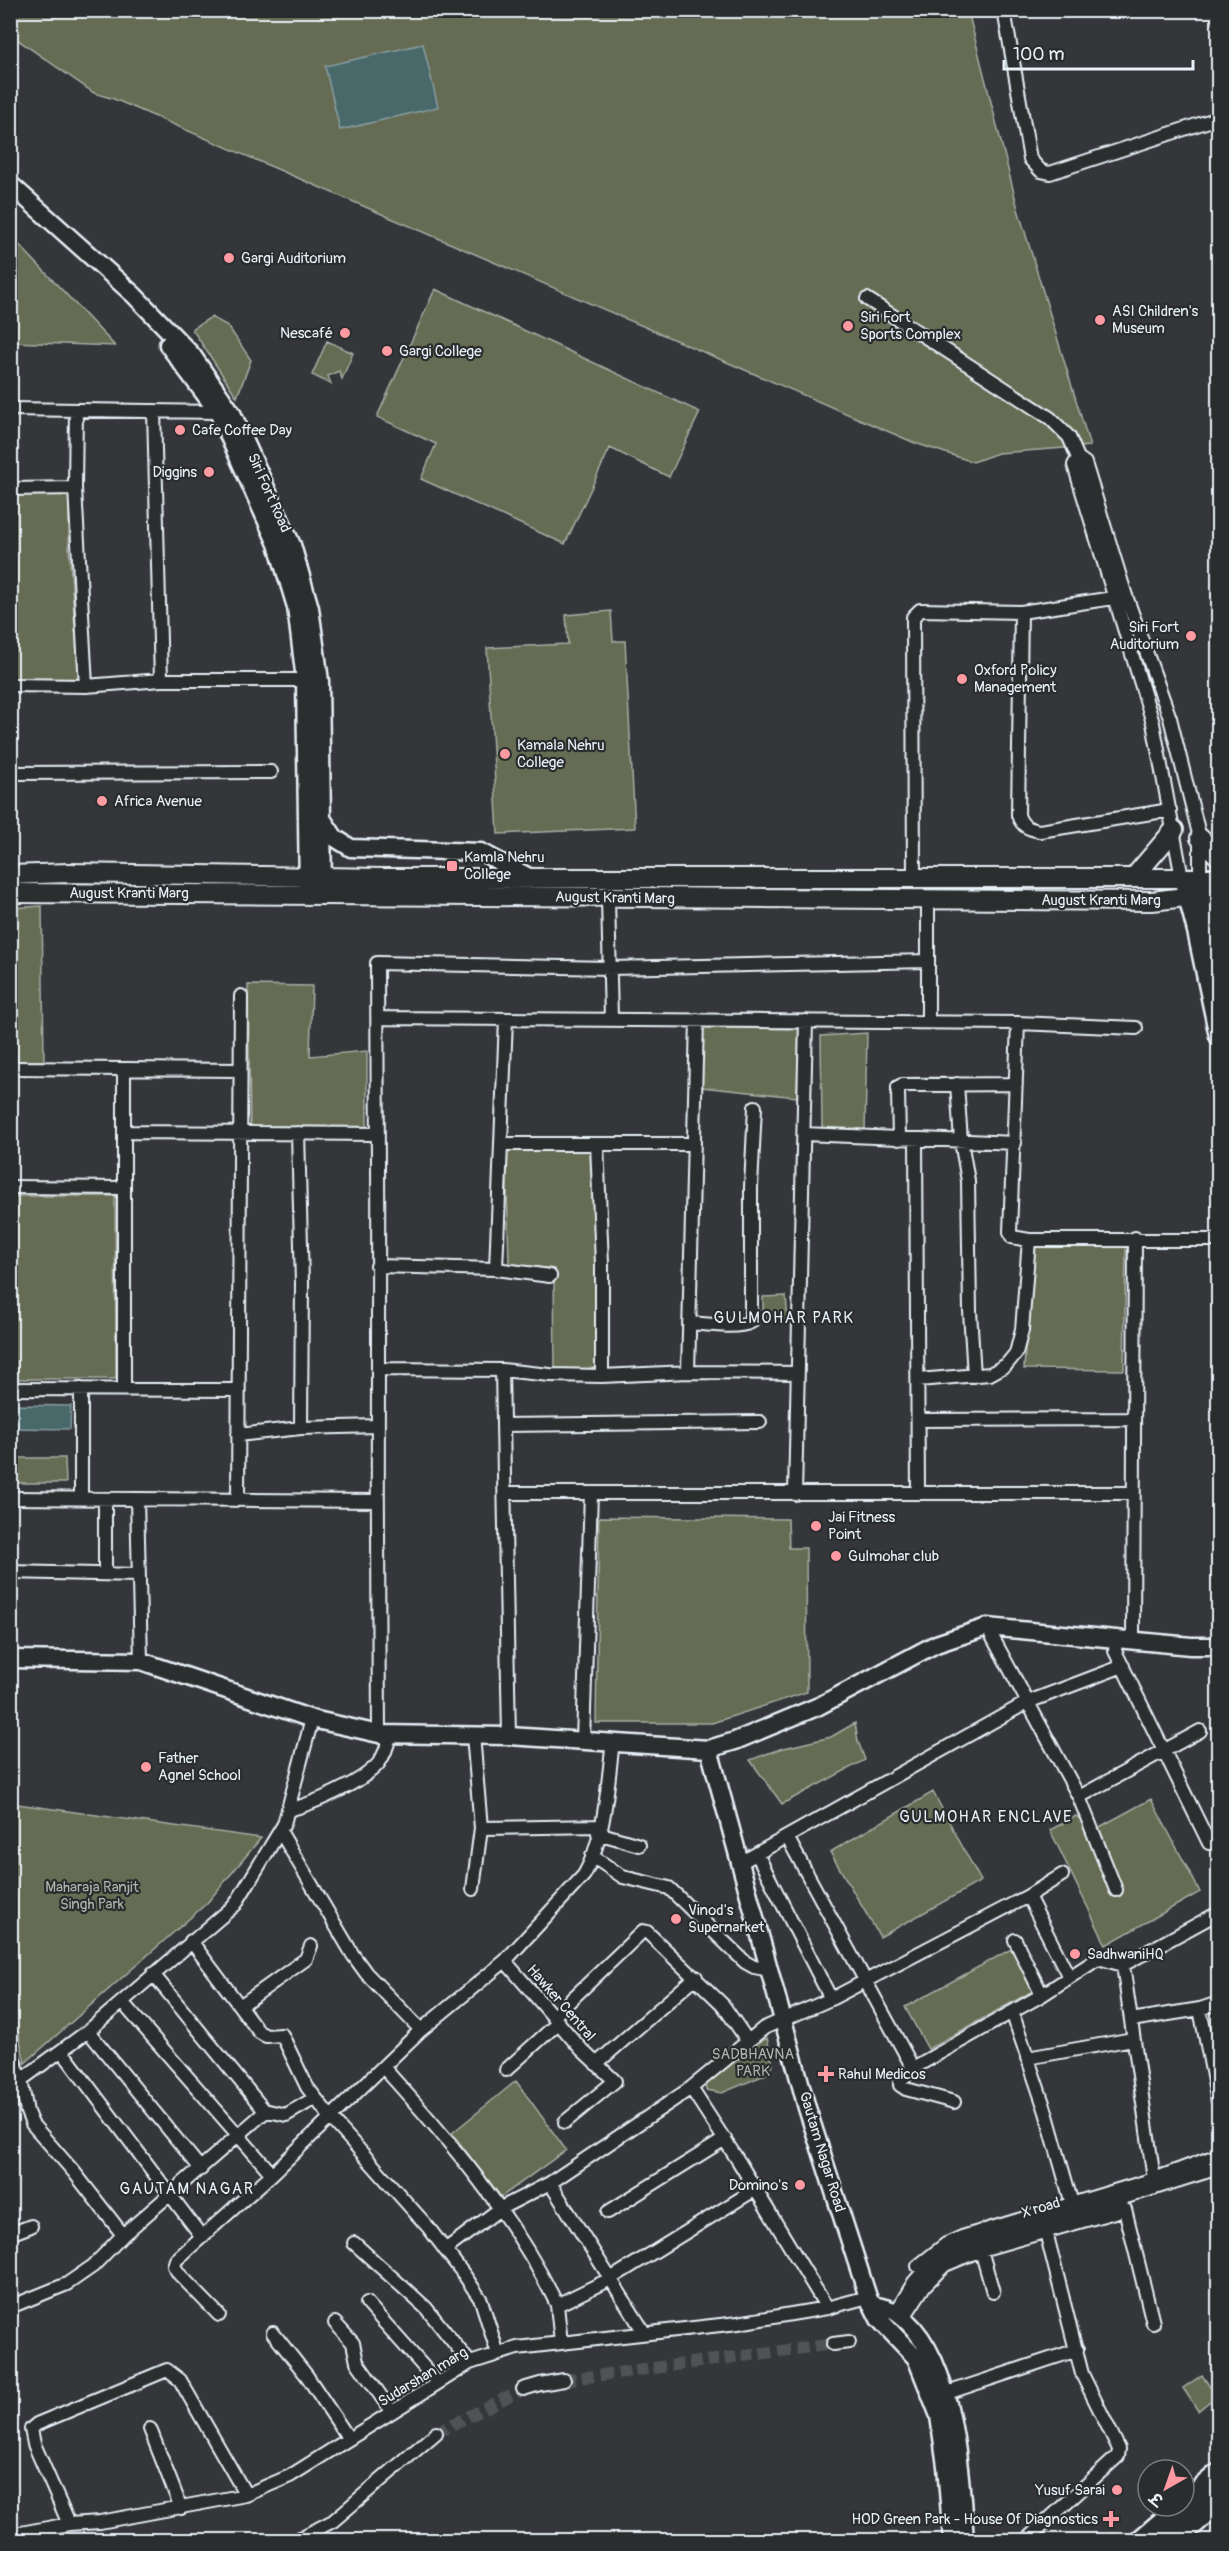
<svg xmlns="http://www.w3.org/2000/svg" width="1229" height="2551" font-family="Pangolin,'Playpen Sans Deva',sans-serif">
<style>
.green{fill:#666c52;stroke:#a7aea5;stroke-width:1.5}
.water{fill:#48676b;stroke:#889ea3;stroke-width:1.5}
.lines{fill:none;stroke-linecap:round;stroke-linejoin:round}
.minor-tunnel{stroke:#505256;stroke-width:12;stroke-dasharray:12 6;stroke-linecap:butt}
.minor-casing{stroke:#e8f1f8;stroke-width:16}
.tertiary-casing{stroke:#e8f1f8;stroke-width:21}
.secondary-casing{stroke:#e8f1f8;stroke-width:22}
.trunk-casing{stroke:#e8f1f8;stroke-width:26}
.minor{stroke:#2a2d2e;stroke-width:12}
.tertiary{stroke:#2a2d2e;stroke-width:16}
.secondary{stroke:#2a2d2e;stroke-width:18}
.trunk{stroke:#2a2d2e;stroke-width:21}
.poi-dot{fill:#ff9aa2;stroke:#2a2d2e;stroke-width:2}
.labels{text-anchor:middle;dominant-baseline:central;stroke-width:4.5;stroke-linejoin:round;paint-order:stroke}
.poi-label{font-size:15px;fill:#e8f1f8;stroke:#2a2d2e;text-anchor:start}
.street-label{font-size:15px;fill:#e8f1f8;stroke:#2a2d2e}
.park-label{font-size:15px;fill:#aeb5ad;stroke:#2a2d2e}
.neighbourhood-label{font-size:16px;letter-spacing:1.5px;fill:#e8f1f8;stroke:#2a2d2e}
</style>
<rect width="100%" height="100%" fill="#35363a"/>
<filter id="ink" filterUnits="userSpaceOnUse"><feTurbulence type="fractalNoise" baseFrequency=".0167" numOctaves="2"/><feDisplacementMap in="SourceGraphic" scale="12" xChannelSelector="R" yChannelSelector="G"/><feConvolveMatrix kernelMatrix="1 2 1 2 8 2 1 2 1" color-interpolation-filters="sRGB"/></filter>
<g filter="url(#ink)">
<path class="green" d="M 11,10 L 968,11 L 1018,209 L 1090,446 L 998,453 L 973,462 L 915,443 L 114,99 L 94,93 L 11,35 Z
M 11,236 L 115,346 L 11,342 Z
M 435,289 L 700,412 L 669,477 L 610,448 L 565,544 L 421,479 L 436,444 L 377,417 Z
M 211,317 L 228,326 L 251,360 L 237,397 L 192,329 Z
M 327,341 L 353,353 L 342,379 L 339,371 L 328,376 L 331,384 L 312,375 Z
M 11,495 L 69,495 L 69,547 L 79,681 L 11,679 Z
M 611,611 L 613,641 L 625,641 L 635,828 L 498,834 L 487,648 L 568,644 L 566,615 Z
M 42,906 L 44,1061 L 11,1061 L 11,908 Z
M 248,985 L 312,986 L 310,1056 L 367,1051 L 367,1129 L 250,1130 Z
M 701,1027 L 799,1029 L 797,1097 L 701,1087 Z
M 867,1033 L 865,1132 L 822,1130 L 821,1036 Z
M 506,1149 L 592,1150 L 599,1372 L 555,1370 L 554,1269 L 509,1264 Z
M 10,1196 L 115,1196 L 116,1379 L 11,1379 Z
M 1032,1246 L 1126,1247 L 1124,1370 L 1024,1369 Z
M 786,1296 L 788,1321 L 763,1318 L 763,1297 Z
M 11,1458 L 65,1458 L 66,1483 L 11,1483 Z
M 599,1517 L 788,1519 L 789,1548 L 806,1548 L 807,1692 L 712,1723 L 596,1723 Z
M 855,1723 L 858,1741 L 865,1760 L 782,1804 L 750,1760 L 780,1749 L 831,1737 Z
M 933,1792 L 981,1881 L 880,1937 L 830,1852 Z
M 1151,1799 L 1200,1892 L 1106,1945 L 1050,1830 L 1076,1816 L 1094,1830 Z
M 10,1803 L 261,1838 L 207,1903 L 25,2063 L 11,1999 Z
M 1015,1947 L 1038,1988 L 928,2049 L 905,2007 Z
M 767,2038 L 773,2065 L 765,2075 L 722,2093 L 707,2090 L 705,2071 Z
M 516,2081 L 566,2150 L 501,2197 L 452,2133 Z
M 1202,2375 L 1216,2396 L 1198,2411 L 1183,2388 Z"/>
<path class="water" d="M 423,44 L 438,107 L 340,130 L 325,66 Z
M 11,1405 L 71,1406 L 70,1429 L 11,1428 Z"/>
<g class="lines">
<path class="minor-tunnel" d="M 564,2380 L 833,2344
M 436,2433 L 523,2389"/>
<g class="minor-casing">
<path id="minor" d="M 1004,10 L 1030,159 L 1041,171 L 1050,173 L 1218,118
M 867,299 L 1050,418 L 1069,437 L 1078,458 L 1085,463 L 1126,596 L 1170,718 L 1200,838 L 1200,879
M 10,409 L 218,412
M 154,411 L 161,680
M 1078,458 L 1074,465 L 1153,723 L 1182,878
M 75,488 L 76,410
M 10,489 L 75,488 L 86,686
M 1021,612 L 1018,815 C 1022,827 1029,829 1040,831 L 1170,810
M 10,685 L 86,686 L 161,680 L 305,680
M 10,773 L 271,772
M 914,879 L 913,617 L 920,610 L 1021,612 L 1126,596
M 608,899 L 611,1019
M 378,1018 L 1018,1023 L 1136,1028
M 928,1022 L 928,900
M 1018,1023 L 1010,1232 L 1012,1237 L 1029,1240 L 1218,1240
M 10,1068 L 239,1070
M 957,1084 L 961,1141 L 968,1181 L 970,1311 L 974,1376
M 124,1132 L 378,1134
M 298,1133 L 302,1283 L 301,1428
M 804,1134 L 1015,1143
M 899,1139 L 898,1092 L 898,1087 L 902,1085 L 1016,1084
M 916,1140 L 918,1493
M 502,1144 L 694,1144
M 597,1144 L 602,1264 L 602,1376
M 10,1187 L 124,1188
M 377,1266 L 496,1269 L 550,1276
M 496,1269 L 506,1019
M 689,1323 C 704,1324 739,1329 751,1322 L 751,1187 L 755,1107
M 378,1369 L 502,1370 L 550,1375 L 602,1376 L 688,1372 L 798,1373
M 502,1370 L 509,1736
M 688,1372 L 697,1020
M 918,1380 L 990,1374 L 1006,1365 L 1016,1353 L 1022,1330 L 1029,1240
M 10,1389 L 238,1390
M 124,1389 L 124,1069
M 918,1420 L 1133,1419
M 503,1425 L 760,1422
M 238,1435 L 301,1428 L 378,1426
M 505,1493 L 1133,1493
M 795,1494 L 806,1021
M 10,1498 L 378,1501
M 81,1499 L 81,1389
M 137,1499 L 141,1661
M 238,1500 L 241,996
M 10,1572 L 138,1575
M 105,1574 L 105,1499
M 987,1627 L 1079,1797 L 1116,1890
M 1116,1638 L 1115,1651 L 1209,1843
M 1133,1640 L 1135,1238
M 379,1734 C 376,1477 380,1220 377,963 L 610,968 L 928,961
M 583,1741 L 591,1493
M 1079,1797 L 1200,1731
M 288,1810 C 313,1804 361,1783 378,1764 C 385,1755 388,1745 390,1734
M 481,1828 L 600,1826
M 280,1831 L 353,1955 L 366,1973 L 421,2030
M 598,1833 L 639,1845
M 787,1837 L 913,2068
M 757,1854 L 831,1999
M 592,1856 L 623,1877 L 669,1888 L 745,1962 L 754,1967 L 770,1970
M 740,1863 L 1028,1702 L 1123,1666
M 473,1889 L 481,1828 L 473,1735
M 1028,1896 L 1069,1977
M 1015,1940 L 1042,1995
M 191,1941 L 259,2032 L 266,2036 L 282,2035 L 307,2087 L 331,2118 L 428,2227 L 465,2276 L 481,2300 L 498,2354
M 505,1961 L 582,2050 L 615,2081 L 565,2122
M 1123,1965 L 1154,2179
M 153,1974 L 264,2110 L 286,2115 L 315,2098
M 122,2002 L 272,2174
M 240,2006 L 306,1959 L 311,1946
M 1200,2009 L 1218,2102
M 1012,2012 L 1046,2112 L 1072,2204
M 553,2017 L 643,1931 L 647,1932 L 723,2005 L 747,2040
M 1131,2020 L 1200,2009 L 1218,2003
M 88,2031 L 201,2169
M 10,2048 L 21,2080 L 88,2031 L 235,1905 L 284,1824 L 312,1719
M 62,2051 L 202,2237
M 1027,2058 L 1133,2039
M 596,2064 L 696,1977
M 383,2067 C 449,2140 514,2215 557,2305
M 506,2070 L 558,2023
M 10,2084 L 21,2080 L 27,2112 L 32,2124 L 74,2172 L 123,2235
M 954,2102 L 906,2089 L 900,2085 L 900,2081 L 913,2068 L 1042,1995 L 1096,1960 L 1102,1959 L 1123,1965 L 1218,1913
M 550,2183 L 644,2332
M 608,2212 L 725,2139
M 10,2234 L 31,2226
M 354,2243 L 426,2308 L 470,2363
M 445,2250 L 501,2208 L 550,2183 L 691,2088
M 981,2250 L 993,2292
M 918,2266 L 946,2244 L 962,2237 L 1154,2179 L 1218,2155
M 367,2303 L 438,2383
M 10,2307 L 67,2284 L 93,2266 L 123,2235 L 266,2111
M 827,2308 L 739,2162 L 691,2088 L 764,2028 L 831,1999 L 1028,1896 L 1062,1875
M 896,2312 L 914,2282 L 929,2265 L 958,2250 L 1218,2168
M 219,2315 L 179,2274 L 174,2266 L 176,2260 L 272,2174 L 421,2030 L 505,1961 L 584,1875 C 606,1837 607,1785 613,1742
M 903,2319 L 925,2285 L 945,2265 L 981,2250 L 1125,2209 L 1153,2323
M 335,2323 L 353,2343 L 357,2362 L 392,2412
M 273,2333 L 307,2376 L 349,2439
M 561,2343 L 557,2305 L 610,2279 L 756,2189
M 833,2344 L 849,2342
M 523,2389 L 540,2384 L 564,2380
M 947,2393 L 1077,2350
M 150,2429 L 181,2508
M 69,2524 L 34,2444 L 31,2429 L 37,2424 L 167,2370 L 180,2380 L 246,2495
M 10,2535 L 69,2524 L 100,2522 L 246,2495 L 290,2476 L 470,2363 L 517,2348 L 738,2323 L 827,2308 L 868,2297
M 296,2540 L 333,2521 L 436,2433
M 1026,2540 L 1118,2456 L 1119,2449 L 1082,2374 L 1046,2232"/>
</g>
<g class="tertiary-casing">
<path id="tertiary" d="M 10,184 L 134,295 L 192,355 L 232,413 L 292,545 L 310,608 L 320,681 L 323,889
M 168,345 L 218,412 L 277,544 L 296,607 L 305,680 L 308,890
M 323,820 L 335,838 L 351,848 L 481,852 L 531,878
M 1182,878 L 1196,931 L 1218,1036
M 1201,883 L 1218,968
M 10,1659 L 141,1661 L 312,1719 L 379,1734 L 509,1736 L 709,1749 L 735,1741 L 819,1706 L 936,1644 L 987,1627 L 1191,1646 L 1218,1646
M 709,1749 L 807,2108 L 868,2297 L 879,2319 L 916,2358 L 939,2416 L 946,2466 L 952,2540
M 871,2304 C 879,2307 890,2308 897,2313 C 956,2354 960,2476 965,2540"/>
</g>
<g class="secondary-casing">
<path id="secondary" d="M 1200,838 L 1218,856
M 10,875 L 69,873 L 383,878 L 1218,878
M 1134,877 L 1174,830
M 10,893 C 391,893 771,900 1152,901 L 1218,893"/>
</g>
<g class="trunk-casing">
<path id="trunk" d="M 1184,2504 L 1218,2475
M 1142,2540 L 1182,2506
M 1174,2540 L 1218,2502"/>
</g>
<use href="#minor" class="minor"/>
<use href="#tertiary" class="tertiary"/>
<use href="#secondary" class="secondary"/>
<use href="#trunk" class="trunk"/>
</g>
</g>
<g class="poi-dot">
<circle cx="229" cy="258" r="6"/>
<circle cx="1100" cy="320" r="6"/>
<circle cx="848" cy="326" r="6"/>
<circle cx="345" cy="333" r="6"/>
<circle cx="387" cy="351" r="6"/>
<circle cx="180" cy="430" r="6"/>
<circle cx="209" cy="472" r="6"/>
<circle cx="1191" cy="636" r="6"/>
<circle cx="962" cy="679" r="6"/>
<circle cx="505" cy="754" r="6"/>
<circle cx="102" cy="801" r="6"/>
<rect x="446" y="860" width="12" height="12" rx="3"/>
<circle cx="816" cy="1526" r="6"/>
<circle cx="836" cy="1556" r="6"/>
<circle cx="146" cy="1767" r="6"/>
<circle cx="676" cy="1919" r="6"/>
<circle cx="1075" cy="1954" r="6"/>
<path d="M823 2065h6v6h6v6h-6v6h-6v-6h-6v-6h6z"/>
<circle cx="800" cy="2185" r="6"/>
<circle cx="1117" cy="2490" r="6"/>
<path d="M1108 2510h6v6h6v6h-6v6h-6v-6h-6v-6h6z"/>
</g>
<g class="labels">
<g class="poi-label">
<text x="241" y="258">Gargi Auditorium</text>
<text x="1112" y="311">ASI Children's<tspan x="1112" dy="17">Museum</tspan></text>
<text x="860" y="317">Siri Fort<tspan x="860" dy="17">Sports Complex</tspan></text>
<text x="333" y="333" text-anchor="end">Nescafé</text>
<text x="399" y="351">Gargi College</text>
<text x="192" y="430">Cafe Coffee Day</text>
<text x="197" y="472" text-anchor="end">Diggins</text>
<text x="1179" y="627" text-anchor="end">Siri Fort<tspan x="1179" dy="17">Auditorium</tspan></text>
<text x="974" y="670">Oxford Policy<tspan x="974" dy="17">Management</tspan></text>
<text x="517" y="745">Kamala Nehru<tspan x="517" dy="17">College</tspan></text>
<text x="114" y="801">Africa Avenue</text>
<text x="464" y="857">Kamla Nehru<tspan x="464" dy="17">College</tspan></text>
<text x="828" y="1517">Jai Fitness<tspan x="828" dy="17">Point</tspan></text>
<text x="848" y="1556">Gulmohar club</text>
<text x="158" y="1758">Father<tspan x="158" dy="17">Agnel School</tspan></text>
<text x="688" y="1910">Vinod's<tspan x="688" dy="17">Supernarket</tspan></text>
<text x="1087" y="1954">SadhwaniHQ</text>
<text x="838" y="2074">Rahul Medicos</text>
<text x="788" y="2185" text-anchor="end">Domino's</text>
<text x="1105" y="2490" text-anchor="end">Yusuf Sarai</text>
<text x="1098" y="2519" text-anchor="end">HOD Green Park - House Of Diagnostics</text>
</g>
<g class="street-label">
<text transform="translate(269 493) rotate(66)">Siri Fort Road</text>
<text x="129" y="893">August Kranti Marg</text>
<text transform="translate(615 898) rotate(1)">August Kranti Marg</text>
<text x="1101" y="900">August Kranti Marg</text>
<text transform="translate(561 2003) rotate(49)">Hawker Central</text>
<text transform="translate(822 2152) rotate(73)">Gautam Nagar Road</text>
<text transform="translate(1041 2208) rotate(-17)">X road</text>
<text transform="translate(423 2377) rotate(-31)">Sudarshan marg</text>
</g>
<g class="park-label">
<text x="92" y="1887">Maharaja Ranjit<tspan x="92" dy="17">Singh Park</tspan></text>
<text x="753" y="2054">SADBHAVNA<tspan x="753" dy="17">PARK</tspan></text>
</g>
<g class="neighbourhood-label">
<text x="784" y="1318">GULMOHAR PARK</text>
<text x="986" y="1817">GULMOHAR ENCLAVE</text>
<text x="187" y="2189">GAUTAM NAGAR</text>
</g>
</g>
<rect width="1229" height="2551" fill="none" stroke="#2a2d2e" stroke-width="36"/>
<rect x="18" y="18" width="1193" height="2515" fill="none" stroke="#e8f1f8" stroke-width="2" filter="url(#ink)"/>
<g transform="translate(1166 2488) rotate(220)"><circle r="28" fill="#2a2d2e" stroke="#767b7f" stroke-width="1.5"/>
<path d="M0-4.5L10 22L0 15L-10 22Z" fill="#ff9aa2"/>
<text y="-9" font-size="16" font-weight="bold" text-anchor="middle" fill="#e8f1f8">उ</text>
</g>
<path d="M1004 60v9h189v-9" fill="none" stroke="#e8f1f8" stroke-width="3"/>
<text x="1013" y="60" font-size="18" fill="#e8f1f8" stroke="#2a2d2e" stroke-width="4.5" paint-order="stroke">100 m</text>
</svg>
